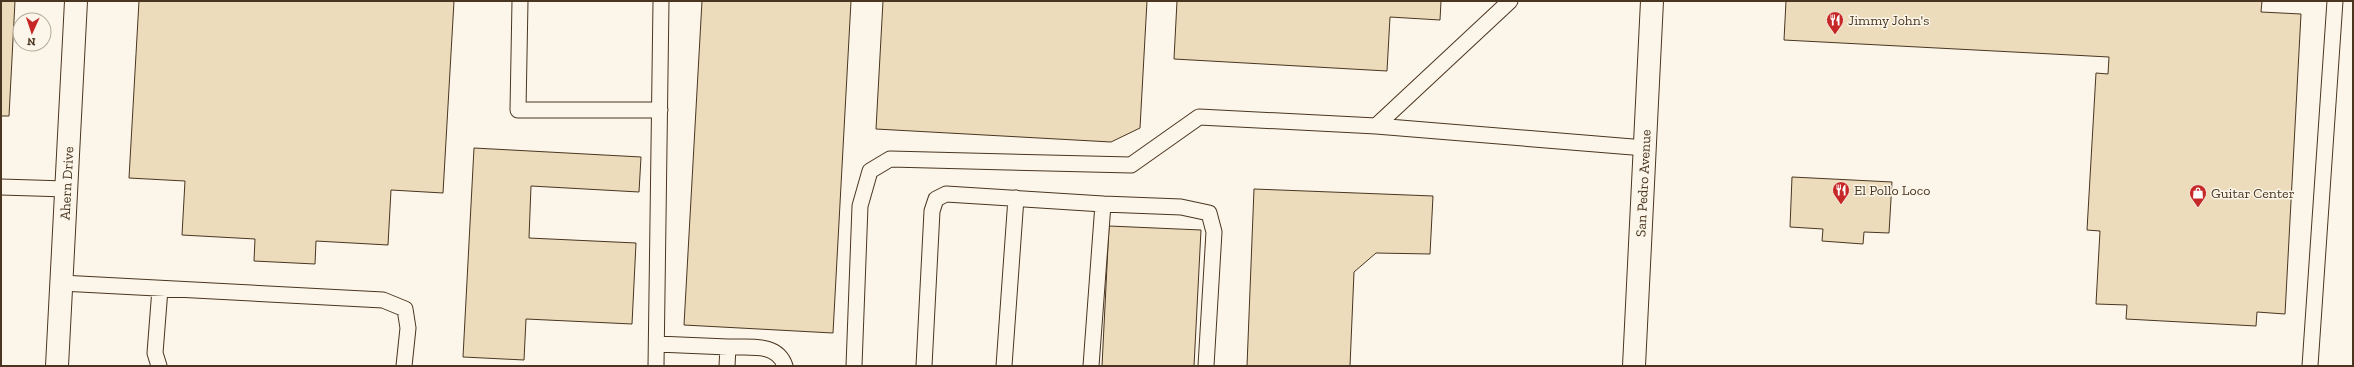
<svg xmlns="http://www.w3.org/2000/svg" width="2354" height="367" font-family="'Zilla Slab',serif">
<style>
.building{fill:#ecdcbc;stroke:#4a3520}
.lines{fill:none;stroke-linecap:round;stroke-linejoin:round}
.service-casing{stroke:#4a3520;stroke-width:17}
.minor-casing{stroke:#4a3520;stroke-width:24}
.primary-casing{stroke:#4a3520;stroke-width:24}
.service{stroke:#fbf6e9;stroke-width:15}
.minor{stroke:#fbf6e9;stroke-width:22}
.primary{stroke:#fbf6e9;stroke-width:22}
.labels{text-anchor:middle;dominant-baseline:central;stroke-width:3;stroke-linejoin:round;paint-order:stroke}
.poi-label{font-size:14px;fill:#4a3520;stroke:#fbf6e9;text-anchor:start}
.street-label{font-size:14px;fill:#4a3520;stroke:#fbf6e9}
</style>
<rect width="100%" height="100%" fill="#fbf6e9"/>
<path class="building" d="M 1,1 L 15,1 L 9,116 L 1,116 Z
M 139,1 L 454,1 L 443,193 L 391,190 L 388,245 L 316,241 L 315,264 L 254,261 L 255,239 L 182,235 L 185,181 L 129,178 Z
M 702,1 L 851,1 L 833,333 L 684,325 Z
M 883,1 L 1147,1 L 1140,128 L 1111,142 L 876,129 Z
M 1177,1 L 1441,1 L 1440,20 L 1390,17 L 1387,71 L 1174,59 Z
M 1786,1 L 2262,1 L 2261,12 L 2301,14 L 2285,314 L 2257,312 L 2256,326 L 2126,319 L 2127,305 L 2096,304 L 2100,231 L 2087,230 L 2096,73 L 2108,74 L 2109,57 L 1784,40 Z
M 474,148 L 641,157 L 639,192 L 531,186 L 529,238 L 636,243 L 632,324 L 526,319 L 524,360 L 463,357 Z
M 1792,177 L 1892,182 L 1889,233 L 1864,232 L 1863,244 L 1822,241 L 1823,229 L 1790,227 Z
M 1254,189 L 1433,196 L 1430,254 L 1376,253 L 1354,272 L 1350,366 L 1247,366 Z
M 1109,226 L 1201,230 L 1194,366 L 1102,366 Z"/>
<g class="lines">
<g class="service-casing">
<path id="service" d="M 520,1 L 518,110 L 660,110
M 1376,126 L 1645,148
M 1,187 L 66,189
M 61,283 L 383,300 L 405,309 L 408,328 L 404,366
M 657,344 L 728,347
M 159,366 L 155,353 L 160,289
M 656,366 L 661,1
M 727,366 L 728,347 C 749,348 777,342 785,366
M 854,366 L 860,206 L 870,171 L 890,159 L 1131,165 L 1199,117 L 1376,126 L 1510,1
M 924,366 L 932,211 L 936,199 L 946,194 L 1103,204
M 1004,366 L 1016,198
M 1091,366 L 1103,204 L 1181,207 L 1209,213 L 1214,232 L 1206,366
M 2310,366 L 2335,1"/>
</g>
<g class="minor-casing">
<g id="minor">
<path id="s1" d="M 57,366 L 76,1"/>
</g>
</g>
<g class="primary-casing">
<g id="primary">
<path id="s2" d="M 1634,366 L 1652,1"/>
</g>
</g>
<use href="#service" class="service"/>
<use href="#minor" class="minor"/>
<use href="#primary" class="primary"/>
</g>
<defs>
<g id="restaurant-pin" transform="scale(0.9)"><path d="M0 17L-7.5 6A9.5 9.5 0 1 1 7.5 6Z" fill="#c62828" stroke="#fbf6e9"/><path d="M-5-6h1v4h1v-4h1v4h1v-4h1v5L-1.5 .5V6h-2V.5L-5-1ZM5-6V6H3V1.5H1.5Q1.5-4 5-6Z" fill="#fff"/></g>
<g id="shop-pin" transform="scale(0.9)"><path d="M0 17L-7.5 6A9.5 9.5 0 1 1 7.5 6Z" fill="#c62828" stroke="#fbf6e9"/><path d="M-5-2.5h2.3a2.7 3.5 0 0 1 5.4 0H5L5.5 6h-11ZM-1.5-2.5h3a1.5 2.3 0 0 0-3 0Z" fill="#fff"/></g>
</defs>
<g fill-rule="evenodd">
<use href="#restaurant-pin" x="1835" y="20"/>
<use href="#restaurant-pin" x="1841" y="190"/>
<use href="#shop-pin" x="2198" y="193"/>
</g>
<g class="labels">
<g class="poi-label">
<text x="1848" y="20">Jimmy John's</text>
<text x="1854" y="190">El Pollo Loco</text>
<text x="2211" y="193">Guitar Center</text>
</g>
<g class="street-label">
<text stroke="none"><textPath href="#s1" startOffset="183">Ahern Drive</textPath></text>
<text stroke="none"><textPath href="#s2" startOffset="183">San Pedro Avenue</textPath></text>
</g>
</g>
<rect width="2354" height="367" fill="none" stroke="#4a3520" stroke-width="4"/>
<g transform="translate(32 32) rotate(183)"><circle r="19" fill="#fbf6e9" stroke="#b4a999"/>
<path d="M0-3L7 15L0 10L-7 15Z" fill="#c62828"/>
<text y="-6" font-size="11" font-weight="bold" text-anchor="middle" fill="#4a3520">N</text>
</g>
</svg>
